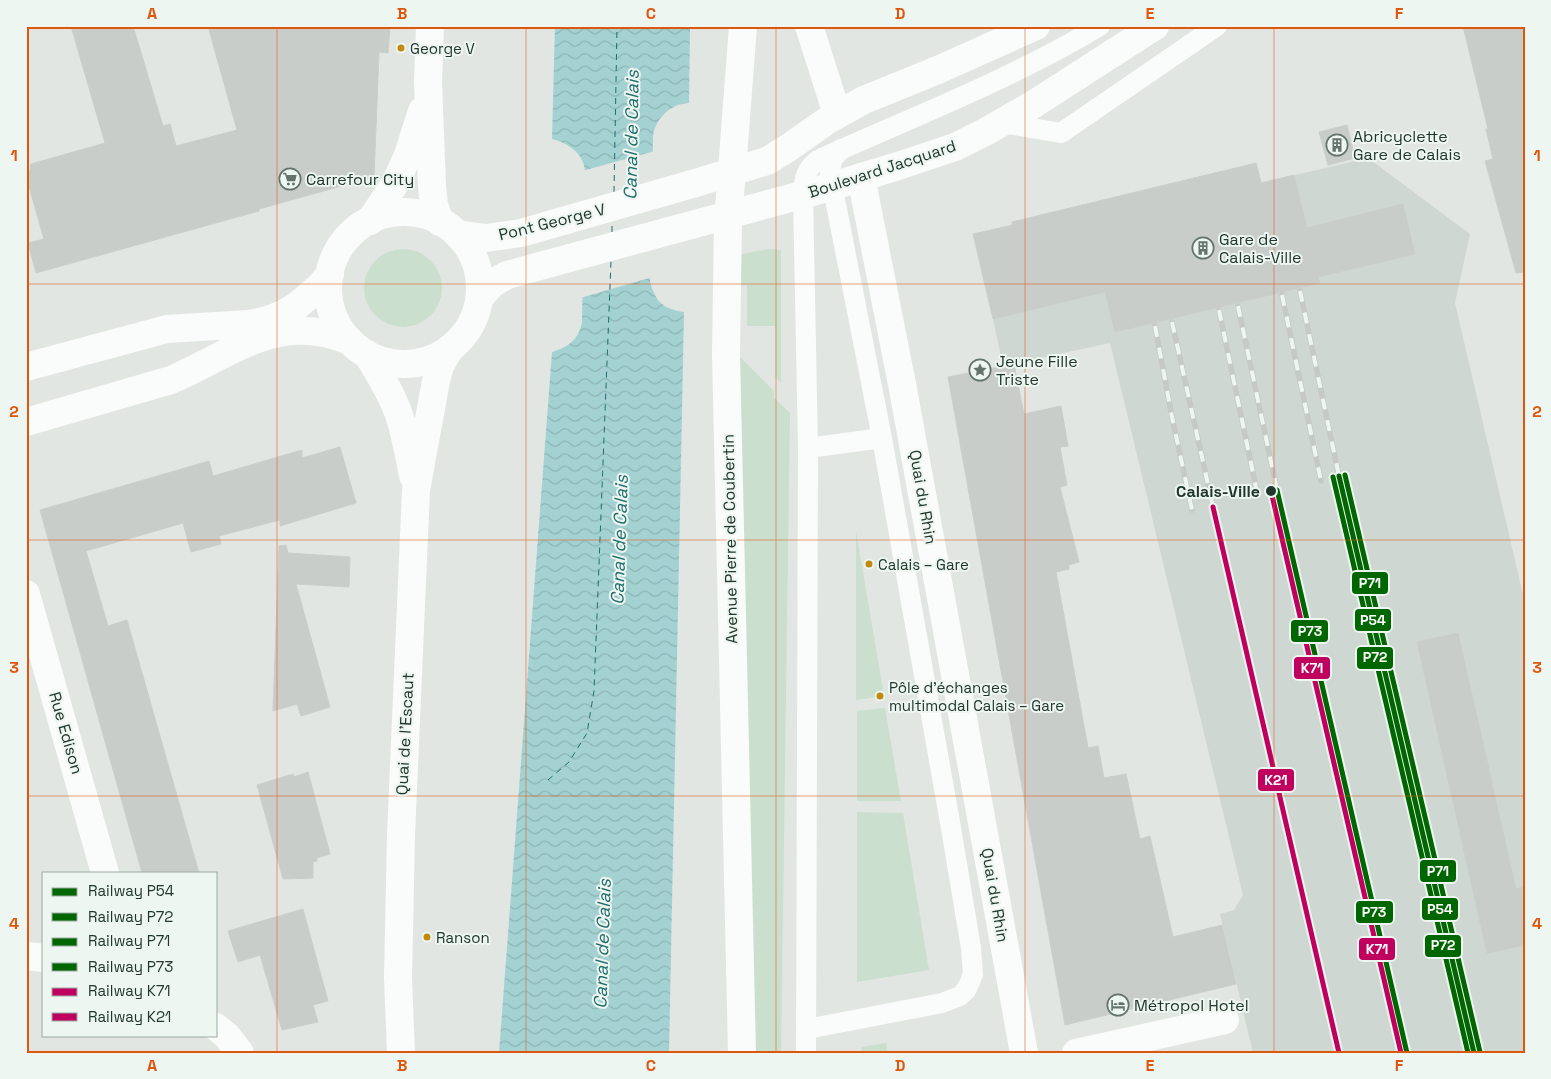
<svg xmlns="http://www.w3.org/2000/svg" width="1551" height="1079" font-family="'Space Grotesk',sans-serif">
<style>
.built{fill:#cfd7d2}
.grass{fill:#cbdfce}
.water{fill:url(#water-waves)}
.pier{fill:#e1e6e3}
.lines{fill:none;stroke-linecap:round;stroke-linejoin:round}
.ferry{stroke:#206d6e;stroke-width:1;stroke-dasharray:6 5;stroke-linecap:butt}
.building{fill:#c8cdca;stroke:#cacfcc}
.service{stroke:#fafbfb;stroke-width:20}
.minor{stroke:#fafbfb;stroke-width:28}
.tertiary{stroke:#fafbfb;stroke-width:28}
.rail-casing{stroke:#c5c9c7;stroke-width:5.5}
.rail{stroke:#eef6f1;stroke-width:4;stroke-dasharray:11;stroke-linecap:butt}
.rail-1-casing{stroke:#eef6f1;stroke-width:9}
.rail-2-casing{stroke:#eef6f1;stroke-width:9}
.rail-3-casing{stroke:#eef6f1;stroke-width:9}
.rail-4-casing{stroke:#eef6f1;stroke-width:9}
.rail-5-casing{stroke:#eef6f1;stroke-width:9}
.rail-6-casing{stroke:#eef6f1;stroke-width:9}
.rail-1{stroke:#060;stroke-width:5}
.rail-2{stroke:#060;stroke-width:5}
.rail-3{stroke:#060;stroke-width:5}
.rail-4{stroke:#060;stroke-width:5}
.rail-5{stroke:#bf005f;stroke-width:5}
.rail-6{stroke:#bf005f;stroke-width:5}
.grid{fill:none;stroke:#de570e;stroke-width:1;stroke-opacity:0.55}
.bus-dot{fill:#c28a0c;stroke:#eef6f1;stroke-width:2}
.stop-dot{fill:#21372e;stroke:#eef6f1;stroke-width:2}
.labels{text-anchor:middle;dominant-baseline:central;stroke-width:4;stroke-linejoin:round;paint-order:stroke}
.bus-label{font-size:15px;fill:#21372e;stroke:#eef6f1;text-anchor:start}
.poi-label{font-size:16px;fill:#21372e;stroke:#eef6f1;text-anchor:start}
.street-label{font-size:16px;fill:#21372e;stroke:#eef6f1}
.stop-label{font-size:16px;font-weight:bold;fill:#21372e;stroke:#eef6f1;text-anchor:end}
.water-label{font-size:18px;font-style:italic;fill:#206d6e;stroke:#eef6f1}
.line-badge{stroke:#eef6f1;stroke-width:2}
.badge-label{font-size:14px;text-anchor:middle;font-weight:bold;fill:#fff}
.neatline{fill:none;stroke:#de570e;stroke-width:2}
.grid-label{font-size:16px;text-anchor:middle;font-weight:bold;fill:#de570e}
</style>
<defs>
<pattern id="water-waves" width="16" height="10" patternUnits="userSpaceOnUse" patternTransform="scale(1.25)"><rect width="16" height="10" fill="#a4d2d2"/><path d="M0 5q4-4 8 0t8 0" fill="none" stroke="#8db5b5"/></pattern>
</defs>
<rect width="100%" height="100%" fill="#e1e6e3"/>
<path class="built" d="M 1368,158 L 1470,234 L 1455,303 L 1525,603 L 1525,1053 L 1253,1053 L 1220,914 L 1234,910 L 1243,895 L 1110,343 L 1003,366 L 993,319 L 1012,222 L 1256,163 L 1262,183 Z"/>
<path class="grass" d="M364 288a39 39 0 1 1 78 0a39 39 0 1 1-78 0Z
M 768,249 L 781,250 L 781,383 L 775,377 L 775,326 L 747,326 L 747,285 L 736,285 L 737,255 Z
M 738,355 L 774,391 L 774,398 L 790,413 L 781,1053 L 750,1053 Z
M 856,531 L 884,696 L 856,700 Z
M 885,708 L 901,801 L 857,801 L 857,711 Z
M 857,812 L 903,813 L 929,970 L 857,982 Z
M 886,1043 L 888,1053 L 861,1053 L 862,1047 Z"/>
<path class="water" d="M 555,26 L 690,26 L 689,103 C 670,104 656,118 653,136 L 650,282 C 656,302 663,309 684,312 L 669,1053 L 499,1053 L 552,352 C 568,347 579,340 582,322 L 585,170 C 583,153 568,143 552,139 Z"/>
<path class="pier" d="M 655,151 L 653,277 L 580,298 L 582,171 Z"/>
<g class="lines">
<path class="ferry" d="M 614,192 L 617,26
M 612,232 L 612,221
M 548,780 L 569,762 L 587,733 L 594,691 L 611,261"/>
</g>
<path class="building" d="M 71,26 L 133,26 L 163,126 L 170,124 L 176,146 L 237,130 L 208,26 L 390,26 L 388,53 L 379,52 L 374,177 L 259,209 L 259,211 L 36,273 L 28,243 L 44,239 L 28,183 L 31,164 L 105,143 Z
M 1463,26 L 1525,26 L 1525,272 L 1516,273 L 1485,161 L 1493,159 L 1486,129 L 1488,129 Z
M 1347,125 L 1355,158 L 1328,165 L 1319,132 Z
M 1256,163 L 1261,183 L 1294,175 L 1307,228 L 1403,204 L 1415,254 L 1318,277 L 1320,283 L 1115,332 L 1105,292 L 993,319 L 973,234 L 1013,225 L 1012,222 Z
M 1014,364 L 1024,414 L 1061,406 L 1068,446 L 1060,447 L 1067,485 L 1060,487 L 1079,562 L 1069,565 L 1069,569 L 1056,572 L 1088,748 L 1098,746 L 1104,778 L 1126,774 L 1140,839 L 1150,836 L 1173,937 L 1222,925 L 1236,984 L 1065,1025 L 948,377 Z
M 340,447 L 356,503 L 280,526 L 280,520 L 219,536 L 221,544 L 191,552 L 183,523 L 86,551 L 108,626 L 127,620 L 199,873 L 142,873 L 40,510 L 209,461 L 213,476 L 302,450 L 302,458 Z
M 286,545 L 288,553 L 350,557 L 349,587 L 296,584 L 330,707 L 301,716 L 297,704 L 273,711 L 279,546 Z
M 1458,633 L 1516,889 L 1525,887 L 1525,945 L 1487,953 L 1417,642 Z
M 308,772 L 330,854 L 317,858 L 317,861 L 313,862 L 313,878 L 283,879 L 257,785 L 293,774 L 294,777 Z
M 303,909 L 328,1001 L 313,1005 L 318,1022 L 282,1030 L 260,955 L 238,962 L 228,931 Z"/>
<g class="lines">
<path class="service" d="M 1003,123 L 1061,133 L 1217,26
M 808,448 L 882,438
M 807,1029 L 942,1003 L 960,996 L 966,990 L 970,982 L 973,974 L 971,948 L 951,828 L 882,438 L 830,174 L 832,160 L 841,149
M 806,1053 L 808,448 L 803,194 C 804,179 805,170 818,160 C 912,117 1010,80 1100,26"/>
<path class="minor" d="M 430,26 L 428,82 L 432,186 L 434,205 L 440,222
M 809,26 L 837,114
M 861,177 L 902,384 L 1024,1053
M 370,221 L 396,182 L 408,155 L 422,111
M 367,354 C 379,373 390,391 398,412 C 405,432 409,454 413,476
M 26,594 L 105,873
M 26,956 L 44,958
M 216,1027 L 227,1036 L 240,1053
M 401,1053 L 398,978 L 401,835 L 416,490 L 436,381 L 440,366 L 449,350
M 1076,1053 L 1225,1020"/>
<path class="tertiary" d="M328 288a76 76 0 1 1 152 0a76 76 0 1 1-152 0Z
M 457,234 L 486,238 L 521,233 L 699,182 L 767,161 L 788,148 L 828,120 L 864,100 L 940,69 L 1036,26
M 480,297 L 493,283 L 507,275 L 816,191 L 898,166 L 955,147 L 987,131 L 1034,104 L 1155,26
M 26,367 L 167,329 L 249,324 L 268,320 L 283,314 L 298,305 L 319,287 L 330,274
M 26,422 L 171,380 C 234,353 277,311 350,341
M 742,1053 L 726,354 L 728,222 L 743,26"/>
<g class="rail-casing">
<path id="rail" d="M 1300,291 L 1339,476
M 1282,295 L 1321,481
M 1238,306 L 1277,490
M 1219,310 L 1258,497
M 1172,322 L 1213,507
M 1155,326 L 1172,417 L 1192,510"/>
</g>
<use href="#rail" class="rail"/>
<g class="rail-1-casing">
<path id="rail-1" d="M 1339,476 L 1474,1053"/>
</g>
<g class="rail-2-casing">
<path id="rail-2" d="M 1333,477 L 1468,1053"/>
</g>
<g class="rail-3-casing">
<path id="rail-3" d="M 1345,475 L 1480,1052"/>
</g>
<g class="rail-4-casing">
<path id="rail-4" d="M 1277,490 L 1407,1053"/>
</g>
<g class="rail-5-casing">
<path id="rail-5" d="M 1271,491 L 1401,1053"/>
</g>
<g class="rail-6-casing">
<path id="rail-6" d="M 1213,507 L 1339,1053"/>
</g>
<use href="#rail-1" class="rail-1"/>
<use href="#rail-2" class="rail-2"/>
<use href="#rail-3" class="rail-3"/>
<use href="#rail-4" class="rail-4"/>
<use href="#rail-5" class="rail-5"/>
<use href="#rail-6" class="rail-6"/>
</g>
<path class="grid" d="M 277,26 L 277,1053M 526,26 L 526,1053M 776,26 L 776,1053M 1025,26 L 1025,1053M 1274,26 L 1274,1053M 26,284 L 1525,284M 26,540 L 1525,540M 26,796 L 1525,796"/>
<defs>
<g id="building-ring" transform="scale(1.125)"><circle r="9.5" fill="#eef6f1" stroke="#64746d" stroke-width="1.5"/><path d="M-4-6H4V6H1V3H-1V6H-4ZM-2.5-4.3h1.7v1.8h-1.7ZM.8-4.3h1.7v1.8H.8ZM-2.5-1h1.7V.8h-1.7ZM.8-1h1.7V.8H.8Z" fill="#64746d"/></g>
<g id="supermarket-ring" transform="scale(1.125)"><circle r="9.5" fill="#eef6f1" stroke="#64746d" stroke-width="1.5"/><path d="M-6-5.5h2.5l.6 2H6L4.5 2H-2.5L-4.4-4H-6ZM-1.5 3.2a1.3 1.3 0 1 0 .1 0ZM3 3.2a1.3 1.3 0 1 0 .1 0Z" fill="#64746d"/></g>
<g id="sight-ring" transform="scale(1.125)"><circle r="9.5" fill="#eef6f1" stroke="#64746d" stroke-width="1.5"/><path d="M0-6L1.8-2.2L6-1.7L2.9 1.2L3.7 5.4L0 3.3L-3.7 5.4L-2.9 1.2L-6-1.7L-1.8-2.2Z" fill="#64746d"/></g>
<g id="hotel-ring" transform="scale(1.125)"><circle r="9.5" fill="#eef6f1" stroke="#64746d" stroke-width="1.5"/><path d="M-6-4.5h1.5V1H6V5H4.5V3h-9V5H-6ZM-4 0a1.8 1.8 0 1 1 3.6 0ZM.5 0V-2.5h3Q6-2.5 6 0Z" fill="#64746d"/></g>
</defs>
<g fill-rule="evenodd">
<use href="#building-ring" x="1337" y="145"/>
<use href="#supermarket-ring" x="290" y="179"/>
<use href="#building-ring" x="1203" y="248"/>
<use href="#sight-ring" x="980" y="370"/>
<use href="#hotel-ring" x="1118" y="1005"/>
</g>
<g class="bus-dot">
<circle cx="401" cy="48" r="4.5"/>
<circle cx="869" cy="564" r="4.5"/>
<circle cx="880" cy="696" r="4.5"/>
<circle cx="427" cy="937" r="4.5"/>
</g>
<circle class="stop-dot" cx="1271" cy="491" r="6"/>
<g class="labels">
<g class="bus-label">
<text x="410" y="48">George V</text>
<text x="878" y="564">Calais – Gare</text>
<text x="889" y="687">Pôle d'échanges<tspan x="889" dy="18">multimodal Calais – Gare</tspan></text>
<text x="436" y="937">Ranson</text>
</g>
<g class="poi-label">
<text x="1353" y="136">Abricyclette<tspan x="1353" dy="18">Gare de Calais</tspan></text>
<text x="306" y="179">Carrefour City</text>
<text x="1219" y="239">Gare de<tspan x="1219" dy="18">Calais-Ville</tspan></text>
<text x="996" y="361">Jeune Fille<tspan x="996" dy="18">Triste</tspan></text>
<text x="1134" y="1005">Métropol Hotel</text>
</g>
<g class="street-label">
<text transform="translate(882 169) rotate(-18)">Boulevard Jacquard</text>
<text transform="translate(552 222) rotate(-14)">Pont George V</text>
<text transform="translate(923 497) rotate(80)">Quai du Rhin</text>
<text transform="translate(730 539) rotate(-91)">Avenue Pierre de Coubertin</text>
<text transform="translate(66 733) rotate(74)">Rue Edison</text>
<text transform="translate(405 734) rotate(-87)">Quai de l'Escaut</text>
<text transform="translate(995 895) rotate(80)">Quai du Rhin</text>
</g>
<g class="stop-label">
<text x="1260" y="491">Calais-Ville</text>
</g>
<g class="water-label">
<text transform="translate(631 135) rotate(-89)">Canal de Calais</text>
<text transform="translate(619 540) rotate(-88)">Canal de Calais</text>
<text transform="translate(602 944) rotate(-88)">Canal de Calais</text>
</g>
</g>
<g class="line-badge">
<rect x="1351" y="571" width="38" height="24" rx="5" fill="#060"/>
<rect x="1354" y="608" width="38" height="24" rx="5" fill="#060"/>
<rect x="1290" y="619" width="39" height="24" rx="5" fill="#060"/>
<rect x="1356" y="646" width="38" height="24" rx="5" fill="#060"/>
<rect x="1293" y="656" width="38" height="24" rx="5" fill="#bf005f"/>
<rect x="1257" y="768" width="38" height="24" rx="5" fill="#bf005f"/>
<rect x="1419" y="859" width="38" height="24" rx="5" fill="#060"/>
<rect x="1421" y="897" width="38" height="24" rx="5" fill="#060"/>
<rect x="1355" y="900" width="39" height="24" rx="5" fill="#060"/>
<rect x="1424" y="934" width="38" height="24" rx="5" fill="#060"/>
<rect x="1358" y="937" width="38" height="24" rx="5" fill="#bf005f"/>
</g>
<g class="badge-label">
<text x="1370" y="588">P71</text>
<text x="1373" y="625">P54</text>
<text x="1310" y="636">P73</text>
<text x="1375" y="662">P72</text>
<text x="1312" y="673">K71</text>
<text x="1276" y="785">K21</text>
<text x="1438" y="876">P71</text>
<text x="1440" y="914">P54</text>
<text x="1374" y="917">P73</text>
<text x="1443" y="950">P72</text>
<text x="1377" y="954">K71</text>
</g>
<rect width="1551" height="1079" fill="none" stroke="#eef6f1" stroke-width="55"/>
<rect x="42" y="872" width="175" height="165" fill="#eef6f1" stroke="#9caaa3"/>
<rect x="52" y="888" width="25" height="8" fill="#006600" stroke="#9caaa3"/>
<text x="88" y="896" font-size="15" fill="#21372e">Railway P54</text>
<rect x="52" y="913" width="25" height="8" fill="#006600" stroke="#9caaa3"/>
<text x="88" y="922" font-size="15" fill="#21372e">Railway P72</text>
<rect x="52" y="938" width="25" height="8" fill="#006600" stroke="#9caaa3"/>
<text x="88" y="946" font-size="15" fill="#21372e">Railway P71</text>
<rect x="52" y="963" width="25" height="8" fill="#006600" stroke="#9caaa3"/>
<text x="88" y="972" font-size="15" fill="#21372e">Railway P73</text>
<rect x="52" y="988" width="25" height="8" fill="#bf005f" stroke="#9caaa3"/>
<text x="88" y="996" font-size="15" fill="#21372e">Railway K71</text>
<rect x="52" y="1013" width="25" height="8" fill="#bf005f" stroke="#9caaa3"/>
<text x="88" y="1022" font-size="15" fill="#21372e">Railway K21</text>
<rect x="28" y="28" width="1496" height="1024" class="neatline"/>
<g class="grid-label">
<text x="152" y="19">A</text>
<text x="402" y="19">B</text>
<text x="651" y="19">C</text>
<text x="900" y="19">D</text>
<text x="1150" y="19">E</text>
<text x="1399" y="19">F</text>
<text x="14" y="161">1</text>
<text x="1537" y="161">1</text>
<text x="14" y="417">2</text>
<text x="1537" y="417">2</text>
<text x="14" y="673">3</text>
<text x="1537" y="673">3</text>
<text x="14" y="929">4</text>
<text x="1537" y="929">4</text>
<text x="152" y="1071">A</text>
<text x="402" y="1071">B</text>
<text x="651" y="1071">C</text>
<text x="900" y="1071">D</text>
<text x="1150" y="1071">E</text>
<text x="1399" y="1071">F</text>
</g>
</svg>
